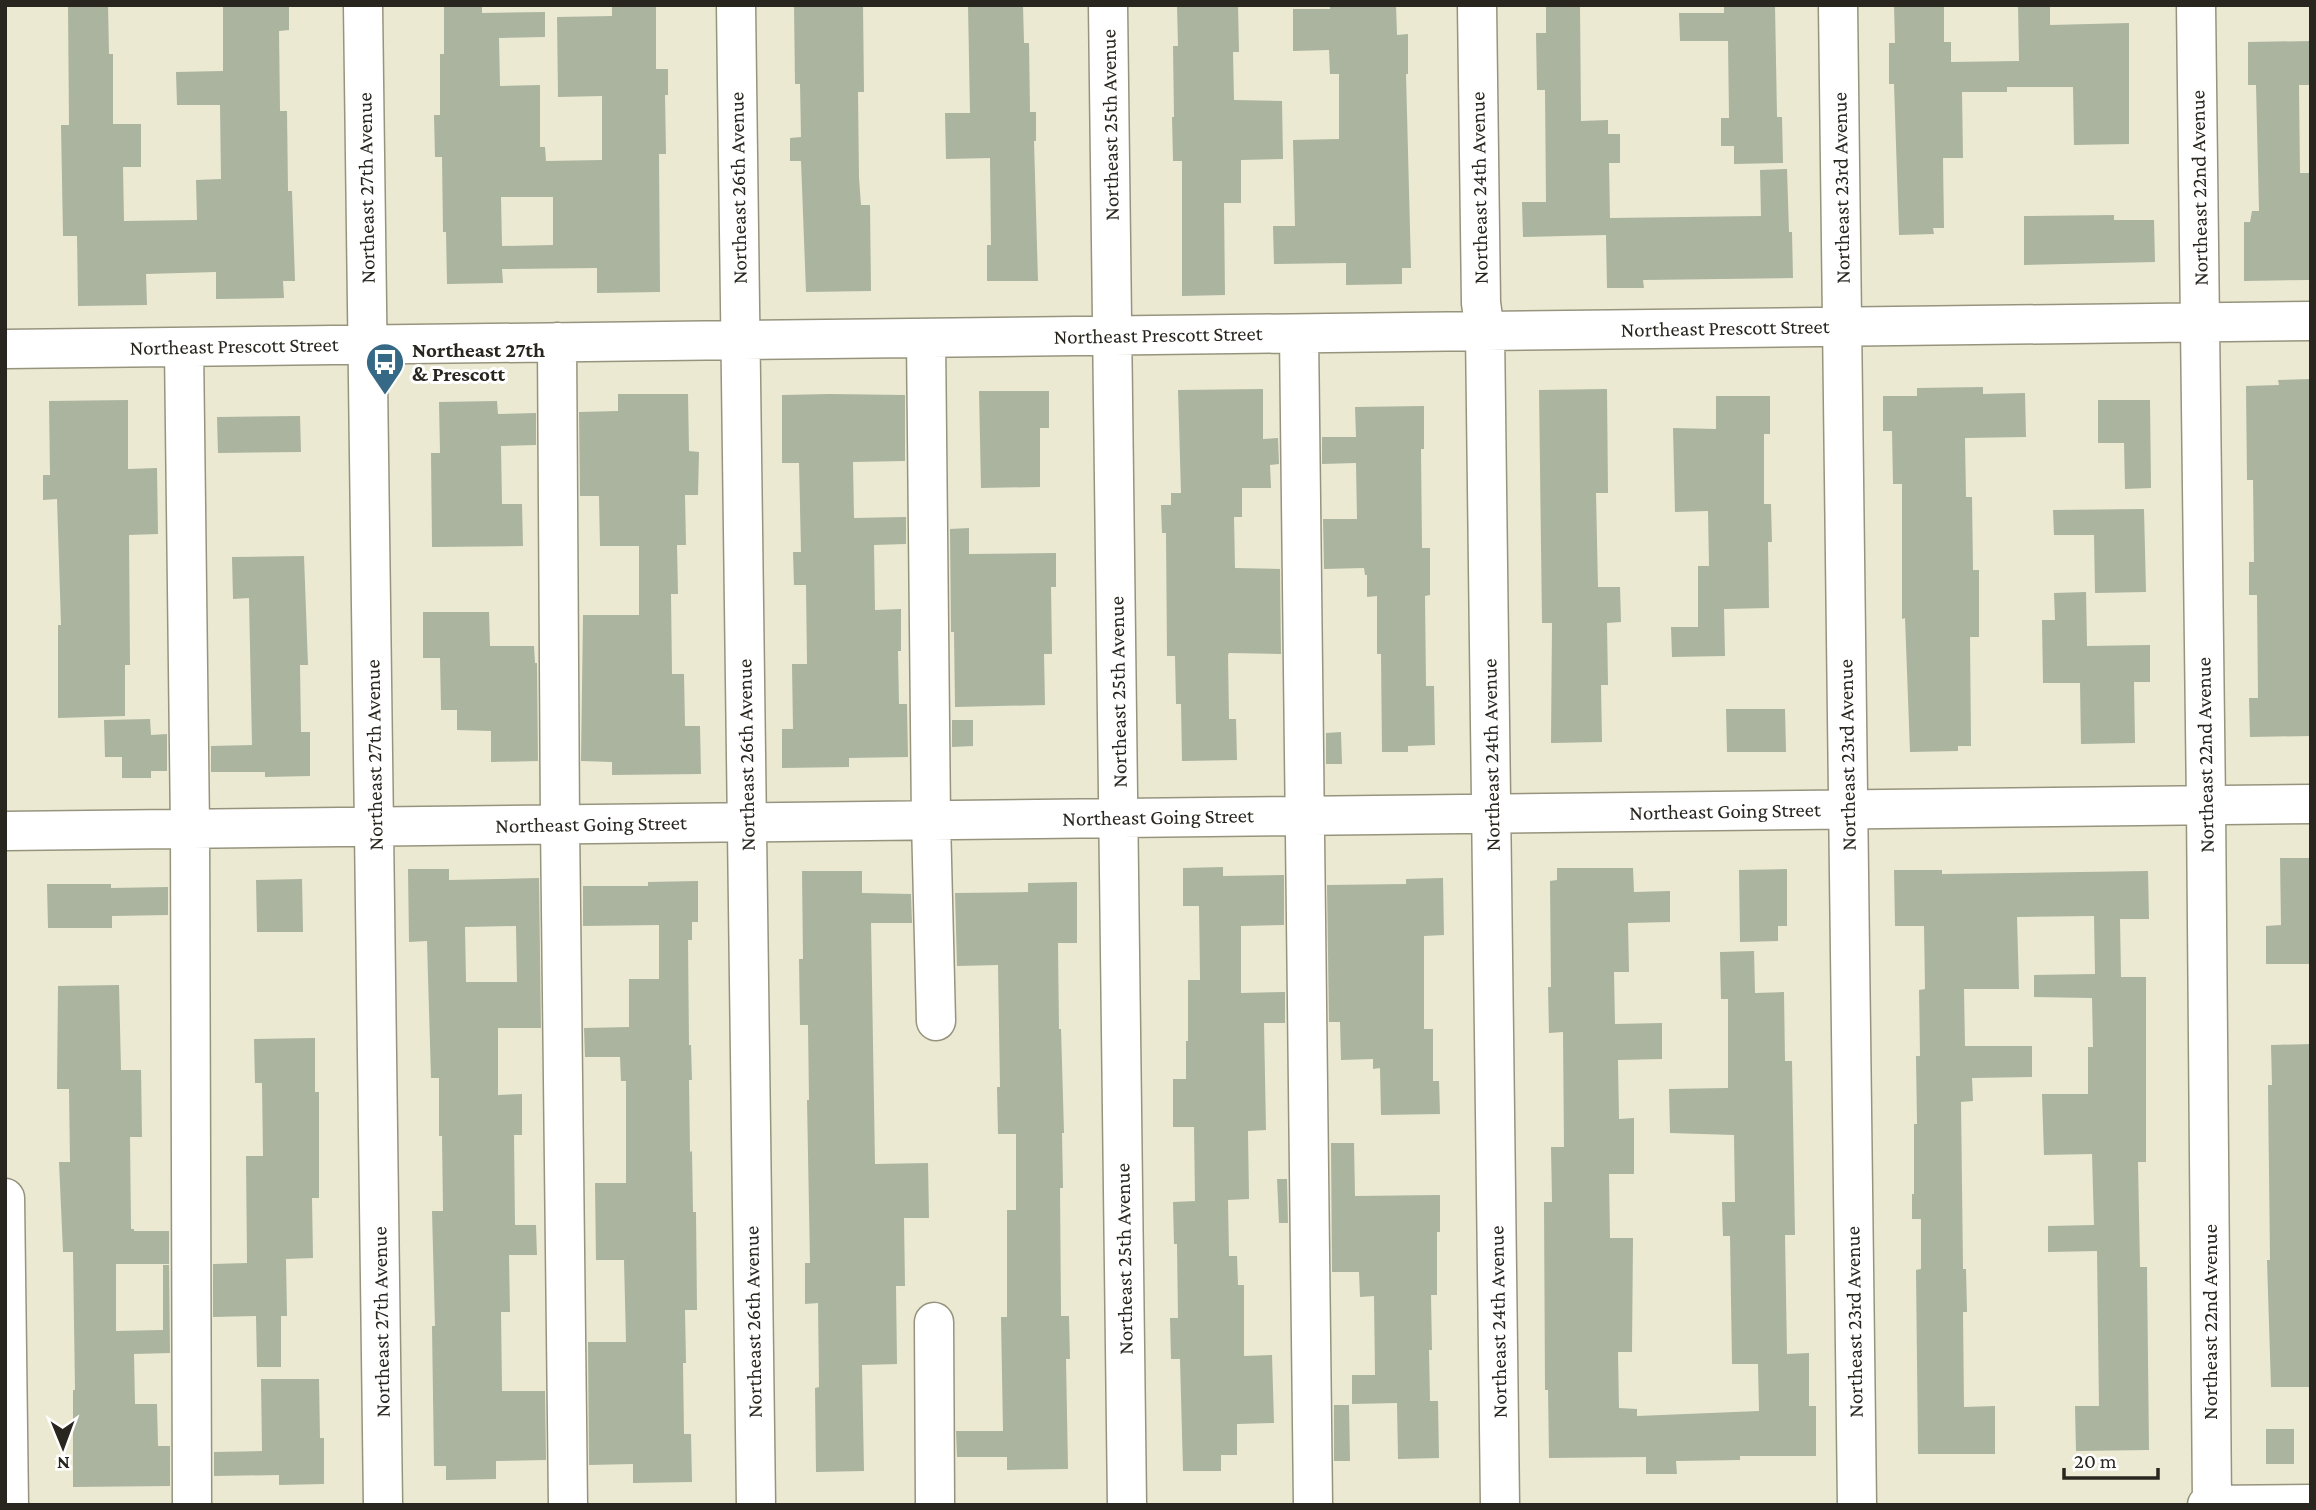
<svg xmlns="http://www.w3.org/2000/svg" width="2316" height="1510" font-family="'Crimson Pro',serif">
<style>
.building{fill:#aab49f;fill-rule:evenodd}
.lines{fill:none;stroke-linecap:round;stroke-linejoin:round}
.minor-casing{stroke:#97947e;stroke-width:41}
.minor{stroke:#fff;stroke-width:38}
.labels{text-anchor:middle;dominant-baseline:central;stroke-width:6;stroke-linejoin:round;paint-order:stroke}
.street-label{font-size:21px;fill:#28261e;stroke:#fff}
.poi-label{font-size:21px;font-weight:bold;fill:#28261e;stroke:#fff;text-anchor:start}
</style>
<rect width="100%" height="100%" fill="#ece9d2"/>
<path class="building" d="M 68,5 L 108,5 L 109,54 L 113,54 L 113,124 L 141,124 L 141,167 L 123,167 L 124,221 L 197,220 L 196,180 L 221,179 L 220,105 L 177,105 L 176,72 L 223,71 L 223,5 L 289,5 L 289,30 L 279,31 L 280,111 L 287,111 L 288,191 L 292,191 L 295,281 L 283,281 L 284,298 L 216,299 L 216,272 L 146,274 L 147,305 L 78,306 L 77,236 L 63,236 L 61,125 L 69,125 Z
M 444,5 L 482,5 L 482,13 L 545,12 L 545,37 L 499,38 L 500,86 L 540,85 L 540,147 L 545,147 L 546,161 L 602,160 L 602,96 L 558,97 L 557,17 L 612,16 L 612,5 L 656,5 L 656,69 L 668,69 L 668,95 L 665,95 L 666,154 L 659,154 L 660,292 L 597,293 L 597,268 L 502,269 L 503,283 L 447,284 L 446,232 L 443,232 L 442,157 L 435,157 L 434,115 L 440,115 L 440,54 L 444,54 ZM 501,197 L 553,197 L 553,245 L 502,246 Z
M 794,5 L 863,5 L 864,92 L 858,92 L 859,178 L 861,205 L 870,205 L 871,291 L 806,292 L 801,161 L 790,161 L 790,138 L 801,137 L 800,84 L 795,84 Z
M 968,5 L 1023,5 L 1024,43 L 1029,43 L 1030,112 L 1036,112 L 1036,141 L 1034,141 L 1038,281 L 987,281 L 987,245 L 991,245 L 990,158 L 946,159 L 945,113 L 970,113 Z
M 1177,5 L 1238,5 L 1239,52 L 1233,52 L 1234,100 L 1282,101 L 1283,159 L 1241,160 L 1241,203 L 1224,203 L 1225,295 L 1182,296 L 1182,161 L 1173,161 L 1172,117 L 1174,117 L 1173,46 L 1178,46 Z
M 1330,5 L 1396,5 L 1397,35 L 1408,34 L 1408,74 L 1406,74 L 1411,268 L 1402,268 L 1402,284 L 1346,285 L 1346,263 L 1274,264 L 1273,226 L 1295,226 L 1293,140 L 1339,139 L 1339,74 L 1330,74 L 1329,50 L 1293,51 L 1293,9 L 1330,9 Z
M 1546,5 L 1580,5 L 1581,121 L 1608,120 L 1608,134 L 1620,134 L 1620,163 L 1609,163 L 1610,218 L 1761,216 L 1760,170 L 1787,169 L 1789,232 L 1792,232 L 1793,278 L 1643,280 L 1644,288 L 1607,288 L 1606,235 L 1523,237 L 1522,202 L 1546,202 L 1545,90 L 1537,90 L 1536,33 L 1546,33 Z
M 1724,5 L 1775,5 L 1777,117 L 1782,117 L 1783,163 L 1734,164 L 1734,146 L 1721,146 L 1721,118 L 1729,118 L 1728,41 L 1680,41 L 1679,13 L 1724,13 Z
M 1894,5 L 1944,5 L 1944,42 L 1951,42 L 1951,62 L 2019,61 L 2018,5 L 2050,5 L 2050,25 L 2129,23 L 2129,144 L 2074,145 L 2073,87 L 2007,87 L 2007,92 L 1962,92 L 1963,158 L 1943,158 L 1944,228 L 1933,228 L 1934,234 L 1899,235 L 1894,84 L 1889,84 L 1889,43 L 1895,43 Z
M 2311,41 L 2311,85 L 2299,85 L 2300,173 L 2311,173 L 2311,280 L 2244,281 L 2244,222 L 2250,222 L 2252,211 L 2259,211 L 2256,85 L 2248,85 L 2248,42 Z
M 2114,215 L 2114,220 L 2154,220 L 2155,262 L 2024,265 L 2024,216 Z
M 2311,379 L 2310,736 L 2250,737 L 2249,698 L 2258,698 L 2257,595 L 2249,595 L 2249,562 L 2254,562 L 2253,480 L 2247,480 L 2246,386 L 2279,385 L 2278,380 Z
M 1983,387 L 1983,394 L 2025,393 L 2026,437 L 1965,438 L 1966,497 L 1972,497 L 1973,570 L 1979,570 L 1979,637 L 1970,637 L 1971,746 L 1958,746 L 1958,751 L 1910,752 L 1905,618 L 1902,619 L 1902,484 L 1893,484 L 1892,431 L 1883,431 L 1883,396 L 1917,396 L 1917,388 Z
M 1263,389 L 1263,439 L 1278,438 L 1279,464 L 1270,465 L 1271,488 L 1242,488 L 1242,517 L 1234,517 L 1235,568 L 1280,569 L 1281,654 L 1229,653 L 1228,655 L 1229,719 L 1236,719 L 1237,760 L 1182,761 L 1181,704 L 1176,704 L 1175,656 L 1167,656 L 1166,533 L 1162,533 L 1161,505 L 1171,505 L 1171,493 L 1181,493 L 1178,390 Z
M 1607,389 L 1608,493 L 1596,493 L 1598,587 L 1620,587 L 1621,622 L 1607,623 L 1608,685 L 1601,685 L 1602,742 L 1551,743 L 1552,623 L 1542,623 L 1539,390 Z
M 979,391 L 1049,391 L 1049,428 L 1040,428 L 1040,487 L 981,488 Z
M 618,394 L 688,394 L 689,451 L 699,452 L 698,495 L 685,495 L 686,545 L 677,545 L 678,594 L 671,594 L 672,674 L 684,674 L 685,726 L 700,726 L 701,774 L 612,775 L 612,762 L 581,761 L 583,615 L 639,615 L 639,546 L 600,546 L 599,496 L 580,496 L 579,412 L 618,411 Z
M 830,394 L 905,395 L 905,461 L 853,462 L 854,518 L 906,517 L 906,544 L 874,545 L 875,610 L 901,609 L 901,651 L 898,651 L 899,704 L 907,704 L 908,757 L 849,758 L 849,767 L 782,768 L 782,729 L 793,729 L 792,664 L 807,664 L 806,585 L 794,585 L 793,552 L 801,552 L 799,463 L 782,463 L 782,395 Z
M 1716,396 L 1770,396 L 1770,434 L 1764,434 L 1764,504 L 1771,504 L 1772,542 L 1768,542 L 1769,608 L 1724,609 L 1725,656 L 1672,657 L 1671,627 L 1698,627 L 1698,566 L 1709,566 L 1708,511 L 1675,512 L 1673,428 L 1716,429 Z
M 128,400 L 128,469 L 157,468 L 158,534 L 129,535 L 130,665 L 125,665 L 125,716 L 58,718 L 58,625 L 61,625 L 57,499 L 43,500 L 43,475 L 50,475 L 49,401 Z
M 2098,400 L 2150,400 L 2151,488 L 2125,489 L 2124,443 L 2098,443 Z
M 497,401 L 498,414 L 536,413 L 536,445 L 501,446 L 502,504 L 522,504 L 523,546 L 432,547 L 431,453 L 440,453 L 439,402 Z
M 1424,406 L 1424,449 L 1421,449 L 1422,548 L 1430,548 L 1430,595 L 1425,596 L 1426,686 L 1434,686 L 1435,745 L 1408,746 L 1408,752 L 1382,752 L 1381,654 L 1377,654 L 1377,596 L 1367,597 L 1367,575 L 1365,575 L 1364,568 L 1324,569 L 1323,519 L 1357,519 L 1356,463 L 1322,464 L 1322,437 L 1356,437 L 1355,407 Z
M 300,416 L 301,452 L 218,453 L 217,417 Z
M 2144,509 L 2146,592 L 2095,593 L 2094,535 L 2054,535 L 2053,510 Z
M 969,528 L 969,554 L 1056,553 L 1056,587 L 1051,587 L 1052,654 L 1044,654 L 1045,705 L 955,707 L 954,632 L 951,632 L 950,529 Z
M 304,556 L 308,665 L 300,665 L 301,732 L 310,732 L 310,776 L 265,777 L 265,772 L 211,772 L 211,746 L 252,745 L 249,598 L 233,599 L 232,557 Z
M 2086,592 L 2087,646 L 2150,645 L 2150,682 L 2134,682 L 2135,743 L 2081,744 L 2080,683 L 2043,683 L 2042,620 L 2055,620 L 2054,593 Z
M 423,612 L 489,612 L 490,646 L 534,646 L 535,663 L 537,663 L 538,761 L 491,762 L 491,731 L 457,730 L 457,710 L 441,710 L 440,658 L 423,658 Z
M 1726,709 L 1785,709 L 1786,752 L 1727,752 Z
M 150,719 L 151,735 L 167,734 L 167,771 L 151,771 L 151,778 L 122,778 L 122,757 L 105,757 L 104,720 Z
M 952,720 L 973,720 L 973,746 L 952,747 Z
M 1341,732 L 1342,764 L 1326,764 L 1326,733 Z
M 2280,858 L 2311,858 L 2311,964 L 2266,964 L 2266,926 L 2281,925 Z
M 1223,867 L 1223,876 L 1284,875 L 1284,925 L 1241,926 L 1241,993 L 1285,992 L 1285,1023 L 1264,1023 L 1266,1130 L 1248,1131 L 1249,1199 L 1228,1200 L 1229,1256 L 1237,1256 L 1238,1285 L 1244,1285 L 1244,1356 L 1272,1355 L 1274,1423 L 1237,1424 L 1237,1455 L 1221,1455 L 1221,1471 L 1183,1471 L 1180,1359 L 1171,1359 L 1170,1318 L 1178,1318 L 1177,1244 L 1174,1244 L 1173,1202 L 1195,1201 L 1194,1127 L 1173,1127 L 1173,1079 L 1186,1079 L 1186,1041 L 1188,1041 L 1188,980 L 1200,980 L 1199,906 L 1183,906 L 1183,868 Z
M 1557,868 L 1633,868 L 1634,892 L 1670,891 L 1670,922 L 1628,923 L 1629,972 L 1614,972 L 1615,1024 L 1662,1023 L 1662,1059 L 1618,1060 L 1619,1119 L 1634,1118 L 1634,1174 L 1609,1174 L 1610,1238 L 1633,1238 L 1632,1352 L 1618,1352 L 1619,1408 L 1637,1409 L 1637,1416 L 1759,1411 L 1758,1364 L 1732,1364 L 1730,1236 L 1723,1236 L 1722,1202 L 1735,1202 L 1734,1135 L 1670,1133 L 1669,1089 L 1728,1088 L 1728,999 L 1721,999 L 1720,952 L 1754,951 L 1755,993 L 1784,992 L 1785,1061 L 1792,1061 L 1795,1235 L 1785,1235 L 1787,1354 L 1809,1353 L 1809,1406 L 1816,1406 L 1816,1456 L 1740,1456 L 1740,1460 L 1676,1461 L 1677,1474 L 1646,1474 L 1646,1457 L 1549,1458 L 1548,1390 L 1545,1390 L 1544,1202 L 1552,1202 L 1551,1147 L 1564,1147 L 1563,1032 L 1549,1033 L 1548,987 L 1551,987 L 1550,881 L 1557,880 Z
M 408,869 L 449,869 L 449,880 L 539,878 L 541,1028 L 498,1028 L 498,1095 L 522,1094 L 522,1135 L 514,1135 L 515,1225 L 536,1225 L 537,1255 L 509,1255 L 510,1312 L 501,1312 L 502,1391 L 545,1391 L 546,1460 L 496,1461 L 496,1479 L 446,1480 L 446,1466 L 434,1466 L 432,1326 L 435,1326 L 432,1211 L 443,1211 L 442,1136 L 439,1136 L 439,1078 L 431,1078 L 427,941 L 409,942 ZM 516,926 L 517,982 L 466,982 L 465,927 Z
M 1787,869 L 1787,926 L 1778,926 L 1778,941 L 1740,942 L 1739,870 Z
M 1894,870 L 1942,870 L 1942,874 L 2148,871 L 2149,919 L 2120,919 L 2121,977 L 2146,977 L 2146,1162 L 2138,1162 L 2140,1267 L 2147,1267 L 2149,1450 L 2076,1451 L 2075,1406 L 2099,1406 L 2097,1251 L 2048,1252 L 2048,1226 L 2094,1225 L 2092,1154 L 2044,1155 L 2042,1094 L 2088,1094 L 2088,1047 L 2093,1047 L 2092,998 L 2034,997 L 2034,975 L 2095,974 L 2094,916 L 2017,917 L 2019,989 L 1964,989 L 1965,1046 L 2032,1046 L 2032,1077 L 1972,1078 L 1973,1101 L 1961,1102 L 1963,1269 L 1966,1269 L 1967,1312 L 1963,1312 L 1964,1407 L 1995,1406 L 1995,1454 L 1918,1454 L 1916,1270 L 1921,1269 L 1921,1219 L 1912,1219 L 1912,1194 L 1914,1194 L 1914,1124 L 1917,1124 L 1916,1056 L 1920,1056 L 1919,990 L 1925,989 L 1924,926 L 1895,926 Z
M 802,871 L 862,871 L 862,893 L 911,894 L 912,923 L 871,923 L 875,1164 L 928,1163 L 929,1218 L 904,1218 L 905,1286 L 896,1286 L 897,1364 L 862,1365 L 864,1471 L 816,1472 L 815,1388 L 819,1387 L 818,1303 L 805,1304 L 805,1263 L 810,1263 L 807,1100 L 809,1100 L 808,1025 L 800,1025 L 799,959 L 803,959 Z
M 1443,878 L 1444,935 L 1424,936 L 1424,1029 L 1433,1029 L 1433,1081 L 1439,1081 L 1440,1114 L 1381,1115 L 1380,1068 L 1373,1069 L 1373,1059 L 1341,1060 L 1340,1022 L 1329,1022 L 1327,885 L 1406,884 L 1406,879 Z
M 302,879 L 303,932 L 257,932 L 256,880 Z
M 698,881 L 698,922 L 692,922 L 692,940 L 688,940 L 689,1045 L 691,1045 L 692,1080 L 689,1080 L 690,1152 L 692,1151 L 693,1212 L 696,1212 L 697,1310 L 685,1310 L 686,1363 L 683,1363 L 684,1434 L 691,1434 L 692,1482 L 633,1483 L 633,1464 L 589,1465 L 588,1342 L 626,1342 L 624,1260 L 596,1260 L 595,1183 L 626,1183 L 626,1081 L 621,1081 L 620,1057 L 585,1057 L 584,1028 L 629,1027 L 629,979 L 659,979 L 659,925 L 583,926 L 583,886 L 648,886 L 648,882 Z
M 1077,882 L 1077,943 L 1058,943 L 1059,1029 L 1061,1029 L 1064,1133 L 1062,1133 L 1063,1188 L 1060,1188 L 1061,1316 L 1069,1316 L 1070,1359 L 1066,1359 L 1068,1469 L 1007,1470 L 1007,1457 L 957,1457 L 956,1431 L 1003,1431 L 1001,1317 L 1007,1317 L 1007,1210 L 1016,1210 L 1016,1134 L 998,1134 L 997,1087 L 1000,1087 L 998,965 L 957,966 L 955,893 L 1028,892 L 1028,883 Z
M 47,884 L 111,884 L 111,888 L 168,887 L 168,915 L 112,916 L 112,928 L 48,928 Z
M 119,985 L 121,1070 L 141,1070 L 142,1137 L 130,1137 L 131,1229 L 134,1229 L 134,1231 L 169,1231 L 169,1264 L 116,1264 L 116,1331 L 163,1330 L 163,1265 L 169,1265 L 170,1353 L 134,1354 L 135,1404 L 157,1404 L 158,1446 L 170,1446 L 170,1486 L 73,1487 L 73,1390 L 75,1390 L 73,1252 L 63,1252 L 59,1162 L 70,1162 L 69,1089 L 57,1089 L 58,986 Z
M 315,1038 L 315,1092 L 319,1092 L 319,1198 L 312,1198 L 313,1258 L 286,1259 L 287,1316 L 281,1316 L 281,1367 L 257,1367 L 256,1316 L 213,1317 L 213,1264 L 247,1263 L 246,1156 L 263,1156 L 262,1083 L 255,1083 L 254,1039 Z
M 2311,1044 L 2311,1387 L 2271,1387 L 2267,1260 L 2270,1260 L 2268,1085 L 2272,1085 L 2271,1045 Z
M 1331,1143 L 1354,1143 L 1355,1196 L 1440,1195 L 1440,1232 L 1437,1232 L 1437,1295 L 1431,1295 L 1432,1350 L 1429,1350 L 1430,1401 L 1438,1401 L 1439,1458 L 1398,1459 L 1397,1403 L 1352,1404 L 1352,1375 L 1375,1375 L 1374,1296 L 1360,1297 L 1359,1272 L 1332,1272 Z
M 1277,1179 L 1287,1179 L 1288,1223 L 1279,1223 Z
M 261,1379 L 319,1379 L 320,1438 L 324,1438 L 324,1484 L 279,1485 L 279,1475 L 214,1476 L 214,1452 L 262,1451 Z
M 1334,1405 L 1349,1405 L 1350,1461 L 1334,1461 Z
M 2266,1429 L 2294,1429 L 2294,1464 L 2266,1464 Z"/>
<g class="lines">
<g class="minor-casing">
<path id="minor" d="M 363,5 L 383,1505
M 736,5 L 756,1505
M 1108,5 L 1127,1505
M 1477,5 L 1481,303 L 1485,331 L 1500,1505
M 1838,5 L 1857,1505
M 2196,5 L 2206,805 L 2212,1505
M 1299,334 L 1313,1505
M 926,338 L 931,820 L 936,1021
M 557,342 L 560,824 L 568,1505
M 184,347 L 190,829 L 192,1505
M 5,349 L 2311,321
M 5,831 L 2311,804
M 5,1198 L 9,1505
M 934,1322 L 935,1505
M 2207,1505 L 2311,1504"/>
</g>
<use href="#minor" class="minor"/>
</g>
<defs>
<g id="bus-pin" transform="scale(2.0125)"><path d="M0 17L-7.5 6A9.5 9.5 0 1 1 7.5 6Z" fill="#366986" stroke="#fff"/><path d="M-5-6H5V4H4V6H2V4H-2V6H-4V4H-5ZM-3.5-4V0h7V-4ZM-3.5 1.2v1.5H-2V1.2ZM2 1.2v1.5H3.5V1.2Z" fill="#fff"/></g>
</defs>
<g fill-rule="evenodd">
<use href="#bus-pin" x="385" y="362"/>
</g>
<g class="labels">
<g class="street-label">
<text transform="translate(1110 125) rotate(-91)">Northeast 25th Avenue</text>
<text transform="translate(366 188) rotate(-91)">Northeast 27th Avenue</text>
<text transform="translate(738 188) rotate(-91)">Northeast 26th Avenue</text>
<text transform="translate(1479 188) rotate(-91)">Northeast 24th Avenue</text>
<text transform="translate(1841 188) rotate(-91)">Northeast 23rd Avenue</text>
<text transform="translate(2199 188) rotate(-91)">Northeast 22nd Avenue</text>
<text transform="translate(1725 328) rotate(-1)">Northeast Prescott Street</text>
<text transform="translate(1158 335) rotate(-1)">Northeast Prescott Street</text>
<text transform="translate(234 346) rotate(-1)">Northeast Prescott Street</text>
<text transform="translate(1118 692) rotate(-91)">Northeast 25th Avenue</text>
<text transform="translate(374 755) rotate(-91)">Northeast 27th Avenue</text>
<text transform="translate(746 755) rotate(-91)">Northeast 26th Avenue</text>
<text transform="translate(1491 755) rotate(-91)">Northeast 24th Avenue</text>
<text transform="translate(1847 755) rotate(-91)">Northeast 23rd Avenue</text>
<text transform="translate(2205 755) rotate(-91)">Northeast 22nd Avenue</text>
<text transform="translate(1725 811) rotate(-1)">Northeast Going Street</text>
<text transform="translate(1158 817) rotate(-1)">Northeast Going Street</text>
<text transform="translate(591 824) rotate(-1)">Northeast Going Street</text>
<text transform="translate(1124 1259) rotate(-91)">Northeast 25th Avenue</text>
<text transform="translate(381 1322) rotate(-91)">Northeast 27th Avenue</text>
<text transform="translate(753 1322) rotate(-91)">Northeast 26th Avenue</text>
<text transform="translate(1498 1322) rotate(-91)">Northeast 24th Avenue</text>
<text transform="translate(1854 1322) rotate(-91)">Northeast 23rd Avenue</text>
<text transform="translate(2210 1322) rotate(-90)">Northeast 22nd Avenue</text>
</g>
<g class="poi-label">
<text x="412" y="350">Northeast 27th<tspan x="412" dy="24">&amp; Prescott</tspan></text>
</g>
</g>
<rect width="2316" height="1510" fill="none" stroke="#28261e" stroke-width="14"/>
<g transform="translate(63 1447) rotate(179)" stroke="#ffffff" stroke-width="5" paint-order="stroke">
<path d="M0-5L12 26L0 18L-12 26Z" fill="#28261e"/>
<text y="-10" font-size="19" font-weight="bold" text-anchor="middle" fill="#28261e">N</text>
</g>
<path d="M2064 1468v10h94v-10" fill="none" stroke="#28261e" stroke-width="3.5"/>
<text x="2074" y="1468" font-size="21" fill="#28261e" stroke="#ffffff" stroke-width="5" paint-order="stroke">20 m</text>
</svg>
